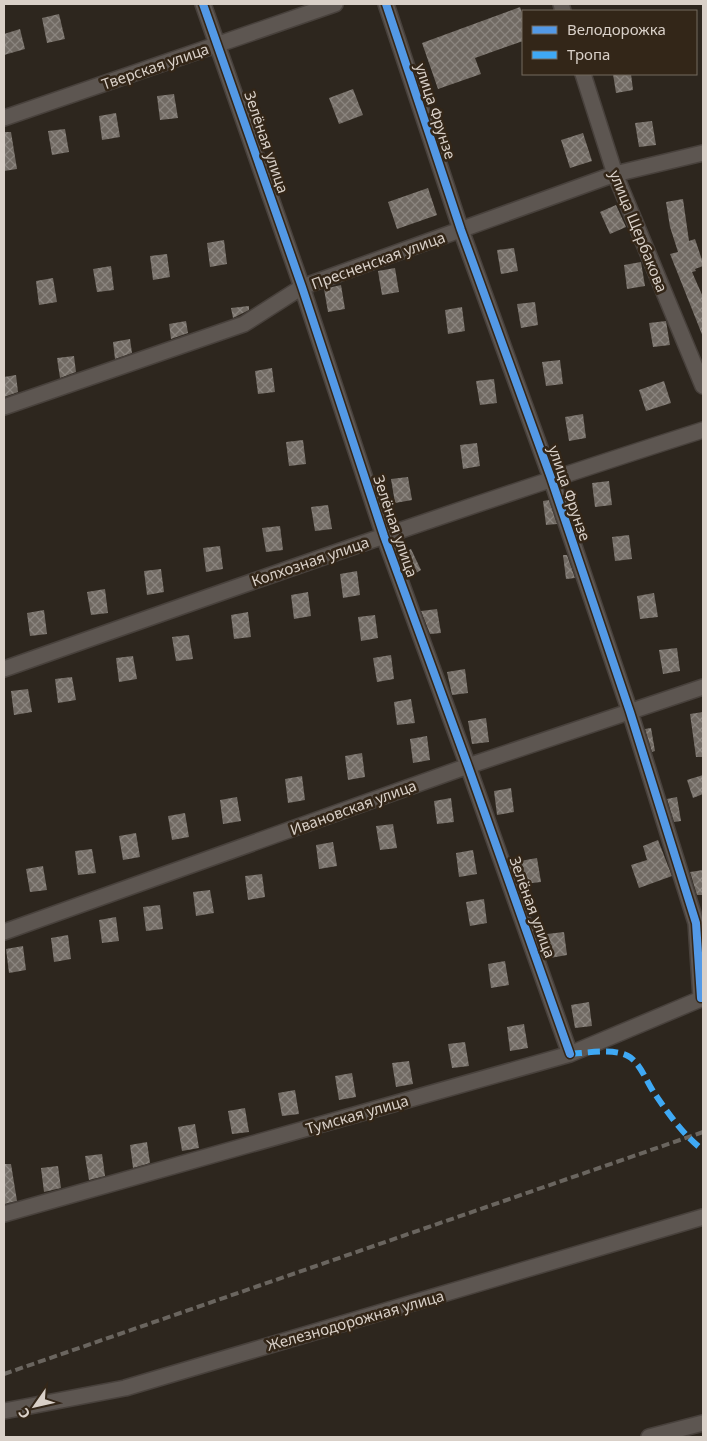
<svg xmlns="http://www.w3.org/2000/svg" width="707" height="1441" font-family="'Noto Sans',sans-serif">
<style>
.building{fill:url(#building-cross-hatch)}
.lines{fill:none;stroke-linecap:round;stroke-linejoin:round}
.minor-casing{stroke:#48413c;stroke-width:18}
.minor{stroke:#5d5651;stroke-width:15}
.rail{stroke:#6a655f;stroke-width:4;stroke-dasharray:8 4;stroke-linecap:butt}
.quiet{stroke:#3fa9f5;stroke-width:6;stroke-dasharray:12 6;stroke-linecap:butt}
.cycleway-casing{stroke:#332618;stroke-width:11}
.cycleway{stroke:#5399e6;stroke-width:8}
.labels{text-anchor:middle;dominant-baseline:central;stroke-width:5;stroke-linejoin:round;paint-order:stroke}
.street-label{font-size:15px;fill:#d9d0c8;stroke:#332618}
</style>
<defs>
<pattern id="building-cross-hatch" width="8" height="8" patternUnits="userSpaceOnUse" patternTransform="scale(1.25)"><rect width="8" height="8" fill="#716a63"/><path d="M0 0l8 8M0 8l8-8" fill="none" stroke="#8b857f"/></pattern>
</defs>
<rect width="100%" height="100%" fill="#2d261e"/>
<path class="building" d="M 520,7 L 523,16 L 523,41 L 475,58 L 481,74 L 438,89 L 422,43 Z
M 59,14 L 65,39 L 47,43 L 42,18 Z
M 20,29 L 25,49 L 4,55 L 4,34 Z
M 613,74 L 631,74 L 633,90 L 616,93 Z
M 353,89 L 363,115 L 339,124 L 329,98 Z
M 174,94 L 178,118 L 160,120 L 157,96 Z
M 116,113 L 120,137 L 102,140 L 99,116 Z
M 652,121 L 656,145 L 639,147 L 635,123 Z
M 65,129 L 69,152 L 52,155 L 48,131 Z
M 4,132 L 11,132 L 17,169 L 4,171 Z
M 583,133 L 592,161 L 570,168 L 561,140 Z
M 428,188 L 437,215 L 397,229 L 388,202 Z
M 683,199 L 689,241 L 695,239 L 703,263 L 703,266 L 695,269 L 696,271 L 692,272 L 703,297 L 703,337 L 670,254 L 678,252 L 670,227 L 666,202 Z
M 616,205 L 626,227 L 610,234 L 600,212 Z
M 224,240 L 227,264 L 210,267 L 207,243 Z
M 514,248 L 518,271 L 501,274 L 497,250 Z
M 167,254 L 170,277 L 153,280 L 150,256 Z
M 641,262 L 645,286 L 627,289 L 624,265 Z
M 111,266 L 114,290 L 97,292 L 93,269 Z
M 395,268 L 399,292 L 382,295 L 378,271 Z
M 53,278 L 57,302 L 39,305 L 36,281 Z
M 341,285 L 345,309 L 328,312 L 324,289 Z
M 535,302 L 538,325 L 521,328 L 517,304 Z
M 249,306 L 249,310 L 233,318 L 231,308 Z
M 462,307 L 465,331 L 448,334 L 445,310 Z
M 186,321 L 188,333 L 171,339 L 169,324 Z
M 666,321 L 670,345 L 653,347 L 649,323 Z
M 130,339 L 132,353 L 115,359 L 113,342 Z
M 74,356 L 76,372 L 60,378 L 57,358 Z
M 560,360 L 563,384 L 546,386 L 542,362 Z
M 272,368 L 275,392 L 258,394 L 255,371 Z
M 16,375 L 18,392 L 4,397 L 4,377 Z
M 494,379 L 497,403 L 480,405 L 476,381 Z
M 664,381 L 671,403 L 646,411 L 639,390 Z
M 583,414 L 586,438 L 569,441 L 565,417 Z
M 303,440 L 306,464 L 289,466 L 286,442 Z
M 477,443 L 480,466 L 463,469 L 460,445 Z
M 408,477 L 412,500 L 395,503 L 391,479 Z
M 609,481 L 612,505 L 595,507 L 592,483 Z
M 549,500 L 557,524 L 546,525 L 543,501 Z
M 328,505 L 332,529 L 315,531 L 311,507 Z
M 280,526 L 283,550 L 266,552 L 262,528 Z
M 629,535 L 632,559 L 615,561 L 612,537 Z
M 220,546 L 223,569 L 206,572 L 203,548 Z
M 411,549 L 421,570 L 409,577 L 401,554 Z
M 563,555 L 567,555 L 575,578 L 566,579 Z
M 161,569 L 164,592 L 147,595 L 144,571 Z
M 357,571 L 360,595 L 343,598 L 340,574 Z
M 105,589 L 108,613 L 91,615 L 87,592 Z
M 308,592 L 311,616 L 294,619 L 291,595 Z
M 654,593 L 658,617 L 640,619 L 637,596 Z
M 437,609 L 441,633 L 430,634 L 421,611 Z
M 44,610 L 47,634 L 30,636 L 27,613 Z
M 248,612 L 251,637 L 234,639 L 231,615 Z
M 375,615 L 378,638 L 361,641 L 358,617 Z
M 189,635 L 193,659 L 176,661 L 172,637 Z
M 677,648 L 680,671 L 663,674 L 659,650 Z
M 391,655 L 394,679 L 377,682 L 373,658 Z
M 133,656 L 137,679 L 119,682 L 116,658 Z
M 465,669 L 468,693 L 452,695 L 447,672 Z
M 72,677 L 76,700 L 58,703 L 55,679 Z
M 28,689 L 32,712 L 14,715 L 11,691 Z
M 411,699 L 415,723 L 397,725 L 394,702 Z
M 703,712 L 703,757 L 696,757 L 690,714 Z
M 486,718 L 489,742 L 472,744 L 468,721 Z
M 651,728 L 655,751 L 652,752 L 645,729 Z
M 427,736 L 430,760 L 413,763 L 410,739 Z
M 362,753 L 365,777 L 348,780 L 345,756 Z
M 703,775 L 703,794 L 693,798 L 687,780 Z
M 302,776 L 305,800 L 288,803 L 285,779 Z
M 511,788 L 514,812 L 497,815 L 494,791 Z
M 237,797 L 241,821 L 223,824 L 220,800 Z
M 677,797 L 681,821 L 674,822 L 667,799 Z
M 451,798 L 454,822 L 437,824 L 434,801 Z
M 185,813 L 189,837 L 172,840 L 168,816 Z
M 393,824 L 397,848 L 380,850 L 376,826 Z
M 136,833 L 140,857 L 123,860 L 119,836 Z
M 658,840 L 672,876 L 639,888 L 631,865 L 647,860 L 643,846 Z
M 333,842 L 337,866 L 319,869 L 316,845 Z
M 92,849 L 96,873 L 78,875 L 75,851 Z
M 473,850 L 477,874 L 459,877 L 456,853 Z
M 537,858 L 541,882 L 523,884 L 520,861 Z
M 43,866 L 47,890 L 30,892 L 26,869 Z
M 703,870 L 703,895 L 697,895 L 690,872 Z
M 262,874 L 265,897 L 248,900 L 245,876 Z
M 210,890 L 214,913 L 196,916 L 193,892 Z
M 484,899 L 487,923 L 470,926 L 466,902 Z
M 160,905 L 163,929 L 146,931 L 143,907 Z
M 116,917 L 119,941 L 102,943 L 99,920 Z
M 564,932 L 567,955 L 550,958 L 547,934 Z
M 68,935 L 71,959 L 54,962 L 51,938 Z
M 23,946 L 26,970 L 9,973 L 6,949 Z
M 505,961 L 509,985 L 491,988 L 488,964 Z
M 589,1002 L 592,1026 L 575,1028 L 571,1005 Z
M 524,1024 L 528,1048 L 510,1051 L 507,1027 Z
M 465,1042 L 469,1066 L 452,1068 L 448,1044 Z
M 409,1061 L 413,1084 L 396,1087 L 392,1063 Z
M 352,1073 L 356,1097 L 339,1100 L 335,1076 Z
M 295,1090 L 299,1114 L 282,1116 L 278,1093 Z
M 245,1108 L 249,1132 L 232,1134 L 228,1111 Z
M 195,1124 L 199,1148 L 182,1151 L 178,1127 Z
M 147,1142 L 150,1163 L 133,1168 L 130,1145 Z
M 102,1154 L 105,1176 L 89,1180 L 85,1156 Z
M 4,1164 L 11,1164 L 17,1201 L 4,1204 Z
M 58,1166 L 61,1188 L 44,1192 L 41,1168 Z"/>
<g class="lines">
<g class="minor-casing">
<path id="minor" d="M 203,4 L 302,287 L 384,536 L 468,766 L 570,1054
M 386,4 L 461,230 L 551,478 L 630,712 L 696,923 L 701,998
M 561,4 L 563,11
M 583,74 L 615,174 L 703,386
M 4,118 L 335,4
M 4,407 L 244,324 L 302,287 L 615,174 L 703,153
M 4,669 C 236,587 468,505 703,430
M 4,932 L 468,766 L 703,687
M 4,1214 L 570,1054 L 703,998
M 4,1411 L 125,1388 L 703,1217
M 649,1437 L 703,1423"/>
</g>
<use href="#minor" class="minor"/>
<path class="rail" d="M 4,1374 L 703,1132"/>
<path class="quiet" d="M 570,1054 C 586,1053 613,1048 628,1056 C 640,1062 647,1083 655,1094 C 667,1112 685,1137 703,1150"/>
<g class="cycleway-casing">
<path id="cycleway" d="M 203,4 L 302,287 L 384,536 L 468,766 L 570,1054
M 386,4 L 461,230 L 551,478 L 630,712 L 696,923 L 701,998"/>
</g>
<use href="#cycleway" class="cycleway"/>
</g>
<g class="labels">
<g class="street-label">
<text transform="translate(155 66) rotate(-19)">Тверская улица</text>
<text transform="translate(436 111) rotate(72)">улица Фрунзе</text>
<text transform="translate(267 142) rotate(71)">Зелёная улица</text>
<text transform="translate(639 231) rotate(68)">улица Щербакова</text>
<text transform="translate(378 260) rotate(-20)">Пресненская улица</text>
<text transform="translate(570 493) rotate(71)">улица Фрунзе</text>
<text transform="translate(396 526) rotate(71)">Зелёная улица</text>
<text transform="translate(310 561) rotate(-19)">Колхозная улица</text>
<text transform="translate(353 807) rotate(-20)">Ивановская улица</text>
<text transform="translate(533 907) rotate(70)">Зелёная улица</text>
<text transform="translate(357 1114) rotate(-16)">Тумская улица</text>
<text transform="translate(355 1320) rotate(-16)">Железнодорожная улица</text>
</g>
</g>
<rect width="707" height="1441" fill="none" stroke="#d9d0c8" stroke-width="10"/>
<rect x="522" y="10" width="175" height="65" fill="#332618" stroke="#756a5e"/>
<rect x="532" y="26" width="25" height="8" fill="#5399e6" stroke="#756a5e"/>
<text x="567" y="35" font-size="15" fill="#d9d0c8">Велодорожка</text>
<rect x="532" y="51" width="25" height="8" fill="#3fa9f5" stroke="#756a5e"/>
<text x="567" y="60" font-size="15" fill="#d9d0c8">Тропа</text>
<g transform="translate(35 1406) rotate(236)" stroke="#332618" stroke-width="4" paint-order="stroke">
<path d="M0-4L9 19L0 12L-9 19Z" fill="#d9d0c8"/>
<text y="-8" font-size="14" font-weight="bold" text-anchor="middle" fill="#d9d0c8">С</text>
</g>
</svg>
